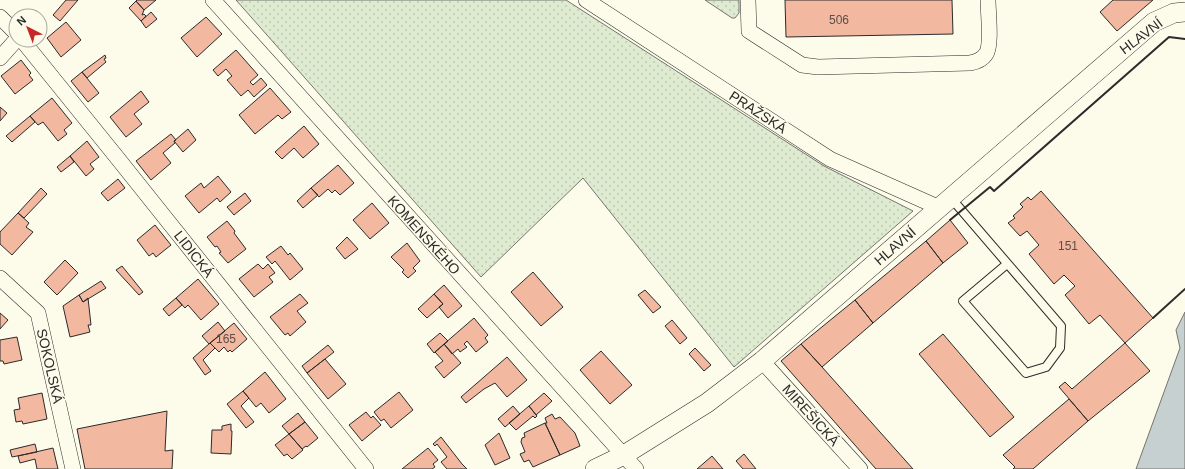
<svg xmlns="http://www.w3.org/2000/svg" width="1185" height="469" font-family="Arial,sans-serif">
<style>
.grass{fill:url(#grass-dots);stroke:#74746e}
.water{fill:#c7d0d0;stroke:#74746e}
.building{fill:#f2b8a0;stroke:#2b2b2b}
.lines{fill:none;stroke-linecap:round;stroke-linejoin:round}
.service-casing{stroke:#2b2b2b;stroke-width:10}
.minor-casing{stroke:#2b2b2b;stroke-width:16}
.tertiary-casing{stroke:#2b2b2b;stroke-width:20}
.service{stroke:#fdfbea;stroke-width:8}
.minor{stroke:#fdfbea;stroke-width:15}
.tertiary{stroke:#fdfbea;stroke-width:19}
.wall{stroke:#2b2b2b;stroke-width:2}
.labels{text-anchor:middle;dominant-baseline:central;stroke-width:3;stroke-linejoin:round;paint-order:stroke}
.number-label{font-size:12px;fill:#5d4e48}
.street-label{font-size:14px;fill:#2b2b2b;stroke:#fdfbea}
</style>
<defs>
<pattern id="grass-dots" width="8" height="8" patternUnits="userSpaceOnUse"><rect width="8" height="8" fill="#deebd1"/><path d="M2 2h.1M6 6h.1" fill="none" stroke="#bfcab4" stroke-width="1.8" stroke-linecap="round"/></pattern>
</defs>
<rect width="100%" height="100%" fill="#fdfbea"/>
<path class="grass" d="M 236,0 L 566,0 L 824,166 L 913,211 L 734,367 L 583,178 L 481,277 Z
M 705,0 L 739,0 L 739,13 L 735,18 L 732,18 Z"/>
<path class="water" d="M 1185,312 L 1185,469 L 1136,469 L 1180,348 L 1176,330 Z"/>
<path class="building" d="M 66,0 L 78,0 L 60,21 L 53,15 Z
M 137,0 L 156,0 L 144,10 L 136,1 Z
M 785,0 L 952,0 L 953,34 L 786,37 Z
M 1113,0 L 1153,0 L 1117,31 L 1100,12 Z
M 136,1 L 144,10 L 142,15 L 144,14 L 146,16 L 141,21 L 129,8 Z
M 151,12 L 157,19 L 146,28 L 141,21 Z
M 206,17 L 222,34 L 197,57 L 181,38 Z
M 66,22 L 81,40 L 61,57 L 47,38 Z
M 236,50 L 258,75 L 250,82 L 253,85 L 261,78 L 267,85 L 254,97 L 248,90 L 241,96 L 227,80 L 232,76 L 226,69 L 218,76 L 213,70 Z
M 105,55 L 106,58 L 104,59 L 106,62 L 87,78 L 82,72 Z
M 21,60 L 31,73 L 29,75 L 33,80 L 15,94 L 1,76 Z
M 82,72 L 99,93 L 88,102 L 71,81 Z
M 270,88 L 291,112 L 282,119 L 278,115 L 255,134 L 239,115 Z
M 141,91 L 149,102 L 134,114 L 142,124 L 126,137 L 110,117 Z
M 52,98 L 72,123 L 64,130 L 67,134 L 58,141 L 43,122 L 38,125 L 30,116 Z
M 0,107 L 7,113 L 0,121 Z
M 30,116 L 35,122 L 12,142 L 6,136 Z
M 304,126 L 319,144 L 303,158 L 294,148 L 282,159 L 275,152 Z
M 188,129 L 196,140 L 183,152 L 174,141 Z
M 171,134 L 176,140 L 174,141 L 175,143 L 163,153 L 171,163 L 151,180 L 136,161 Z
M 87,141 L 99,157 L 90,164 L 94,169 L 86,176 L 70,156 Z
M 70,156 L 74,162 L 61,172 L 57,167 Z
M 338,165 L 354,183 L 340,195 L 335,190 L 332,193 L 328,189 L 319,197 L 311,188 Z
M 218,176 L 231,192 L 220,202 L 217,198 L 199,213 L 185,196 L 201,183 L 204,188 Z
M 118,179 L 125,188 L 108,201 L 101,193 Z
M 41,188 L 47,194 L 24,218 L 18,213 Z
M 311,188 L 318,195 L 303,208 L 297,201 Z
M 1041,191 L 1153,318 L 1125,343 L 1100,315 L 1089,324 L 1065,295 L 1075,286 L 1064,275 L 1054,284 L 1029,254 L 1039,245 L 1027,231 L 1020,236 L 1008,223 L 1015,218 L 1013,216 L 1023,207 L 1020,204 L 1028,197 L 1031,200 Z
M 245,193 L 251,201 L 234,215 L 227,207 Z
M 372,203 L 389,223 L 370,239 L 353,220 Z
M 18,213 L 29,223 L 26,227 L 33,232 L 12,255 L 0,244 L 0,232 Z
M 950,220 L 968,243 L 943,263 L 926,241 Z
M 227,221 L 235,231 L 234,233 L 246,249 L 228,263 L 219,253 L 221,252 L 217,246 L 215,247 L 207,237 Z
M 155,225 L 171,245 L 156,257 L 153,253 L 149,256 L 137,240 Z
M 347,237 L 358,249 L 345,259 L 336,248 Z
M 926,241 L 943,263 L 873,323 L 855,300 Z
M 407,243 L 420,261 L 413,268 L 416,271 L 408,278 L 402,272 L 404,270 L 391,257 Z
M 281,246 L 288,255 L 290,253 L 303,269 L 290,280 L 275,261 L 272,264 L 266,257 Z
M 65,260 L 78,273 L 57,295 L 44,282 Z
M 258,264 L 263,269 L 268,264 L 275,273 L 269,277 L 273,282 L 254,297 L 239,279 Z
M 122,266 L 143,292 L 139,295 L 116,270 Z
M 533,272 L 563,307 L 541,326 L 511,292 Z
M 198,279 L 219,304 L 201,320 L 188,305 L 185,308 L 176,298 Z
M 101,281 L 106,288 L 83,302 L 79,295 Z
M 444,285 L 462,306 L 448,318 L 439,307 L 443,304 L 434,294 Z
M 645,290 L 661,307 L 653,313 L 638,295 Z
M 300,294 L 308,303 L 297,311 L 306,322 L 290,336 L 288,333 L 285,335 L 270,317 Z
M 434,294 L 443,304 L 427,318 L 418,309 Z
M 79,295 L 83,302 L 88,298 L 91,325 L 88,325 L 90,332 L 70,337 L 63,306 Z
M 176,298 L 182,305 L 169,316 L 163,309 Z
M 855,300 L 873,323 L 822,367 L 801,344 Z
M 0,313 L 8,320 L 0,329 Z
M 474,318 L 488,335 L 485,338 L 488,342 L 476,352 L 467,341 L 464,344 L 467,347 L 460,352 L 458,349 L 452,354 L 444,344 Z
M 672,320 L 687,338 L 680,344 L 665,326 Z
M 218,322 L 225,331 L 209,344 L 202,336 Z
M 234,323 L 247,339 L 232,352 L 230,350 L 228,352 L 224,347 L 219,352 L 210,343 Z
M 440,333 L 448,341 L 434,353 L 427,344 Z
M 943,334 L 1014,417 L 990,437 L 919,354 Z
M 17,337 L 22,360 L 4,364 L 3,361 L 0,361 L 0,340 Z
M 210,343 L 215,348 L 203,360 L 211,371 L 205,375 L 193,358 Z
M 1125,343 L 1150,371 L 1088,421 L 1059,387 L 1065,382 L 1072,389 Z
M 444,344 L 461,363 L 444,378 L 435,367 L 443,361 L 435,352 Z
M 801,344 L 822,367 L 913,469 L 876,469 L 781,361 Z
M 328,345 L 334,352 L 307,373 L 302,366 Z
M 695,348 L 711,365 L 704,371 L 689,354 Z
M 601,351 L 632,385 L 610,404 L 580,370 Z
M 507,357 L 527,380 L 507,397 L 495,383 L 484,389 L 466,403 L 461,397 Z
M 325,359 L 346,384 L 328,399 L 307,373 Z
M 265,372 L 286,399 L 269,413 L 261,403 L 256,407 L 243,391 Z
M 243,391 L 249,398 L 241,406 L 254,422 L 246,428 L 227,404 Z
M 399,392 L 413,410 L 391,428 L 384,419 L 381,421 L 374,412 Z
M 42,393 L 47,419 L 23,424 L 22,421 L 16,422 L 14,410 L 20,409 L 18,398 Z
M 544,393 L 552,401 L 536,415 L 529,406 Z
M 1069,399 L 1088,421 L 1033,469 L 1013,469 L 1015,467 L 1003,455 Z
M 513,406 L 520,414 L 505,427 L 498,419 Z
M 529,406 L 537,416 L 535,418 L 533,416 L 516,430 L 509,423 Z
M 167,411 L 165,451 L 173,450 L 172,469 L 85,469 L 77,429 Z
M 366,412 L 371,418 L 373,416 L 381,425 L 362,441 L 349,425 Z
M 298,413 L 305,422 L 289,434 L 282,426 Z
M 552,414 L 555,419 L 560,417 L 575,433 L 580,446 L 560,455 L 545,423 L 547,423 L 545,418 Z
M 305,422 L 318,438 L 307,447 L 306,446 L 302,449 L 289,434 Z
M 545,423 L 560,455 L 533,467 L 529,460 L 524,462 L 520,454 L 525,452 L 521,442 L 522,438 L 525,437 L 524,433 Z
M 231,424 L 231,431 L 232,431 L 231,454 L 211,453 L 212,430 L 222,430 L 222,426 Z
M 499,433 L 510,458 L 495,465 L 485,445 Z
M 289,434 L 303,450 L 292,459 L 287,454 L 284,456 L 275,445 Z
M 441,437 L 462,464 L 467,469 L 447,469 L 441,462 L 447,457 L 437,444 L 435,446 L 433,444 Z
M 35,444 L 37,452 L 12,457 L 10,450 Z
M 53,448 L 58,469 L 37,469 L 35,459 L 20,463 L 18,456 Z
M 428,448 L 438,460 L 433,464 L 435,467 L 432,469 L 402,469 Z
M 744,454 L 756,469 L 743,469 L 736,461 Z
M 712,456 L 723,469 L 697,469 Z"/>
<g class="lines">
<g class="service-casing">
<path id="service" d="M 951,198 L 1061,326 L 1060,348 L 1046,367 L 1026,373 L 963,301 L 1007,264"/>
</g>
<g class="minor-casing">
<path id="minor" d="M 213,0 L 636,469
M 586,0 L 830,159 L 940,208
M 748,0 L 749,31 L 802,65 L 818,67 L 970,63 C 976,62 982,60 986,54 C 992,46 988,11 988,0
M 0,17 L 16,33
M 22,40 L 119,160 L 366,469
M 0,58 L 16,40
M 0,278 L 38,313 L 73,469
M 762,361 L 860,469"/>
</g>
<g class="tertiary-casing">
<path id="tertiary" d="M 595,469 L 624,455 L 707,403 L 762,361 L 1154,22 L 1174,13 L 1185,12"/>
</g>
<use href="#service" class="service"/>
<use href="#minor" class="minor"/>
<use href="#tertiary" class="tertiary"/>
<path class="wall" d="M 950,220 L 990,187 L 994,191 L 1169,37 L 1185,39
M 1153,318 L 1185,289"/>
</g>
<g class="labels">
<g class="number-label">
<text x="839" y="20">506</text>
<text x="1068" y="246">151</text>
<text x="226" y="339">165</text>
</g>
<g class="street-label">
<text transform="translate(1141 36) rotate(-37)">HLAVNÍ</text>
<text transform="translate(758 112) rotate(33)">PRAŽSKÁ</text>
<text transform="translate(424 235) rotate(48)">KOMENSKÉHO</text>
<text transform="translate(895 246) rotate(-41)">HLAVNÍ</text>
<text transform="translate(194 254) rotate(52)">LIDICKÁ</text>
<text transform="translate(50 366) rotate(77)">SOKOLSKÁ</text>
<text transform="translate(811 415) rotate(48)">MIREŠICKÁ</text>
</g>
</g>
<g transform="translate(28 28) rotate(318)"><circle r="19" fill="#fdfbea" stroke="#a9a89e"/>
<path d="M0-3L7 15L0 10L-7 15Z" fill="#c62828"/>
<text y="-6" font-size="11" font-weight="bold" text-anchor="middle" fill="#2b2b2b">N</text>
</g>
</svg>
